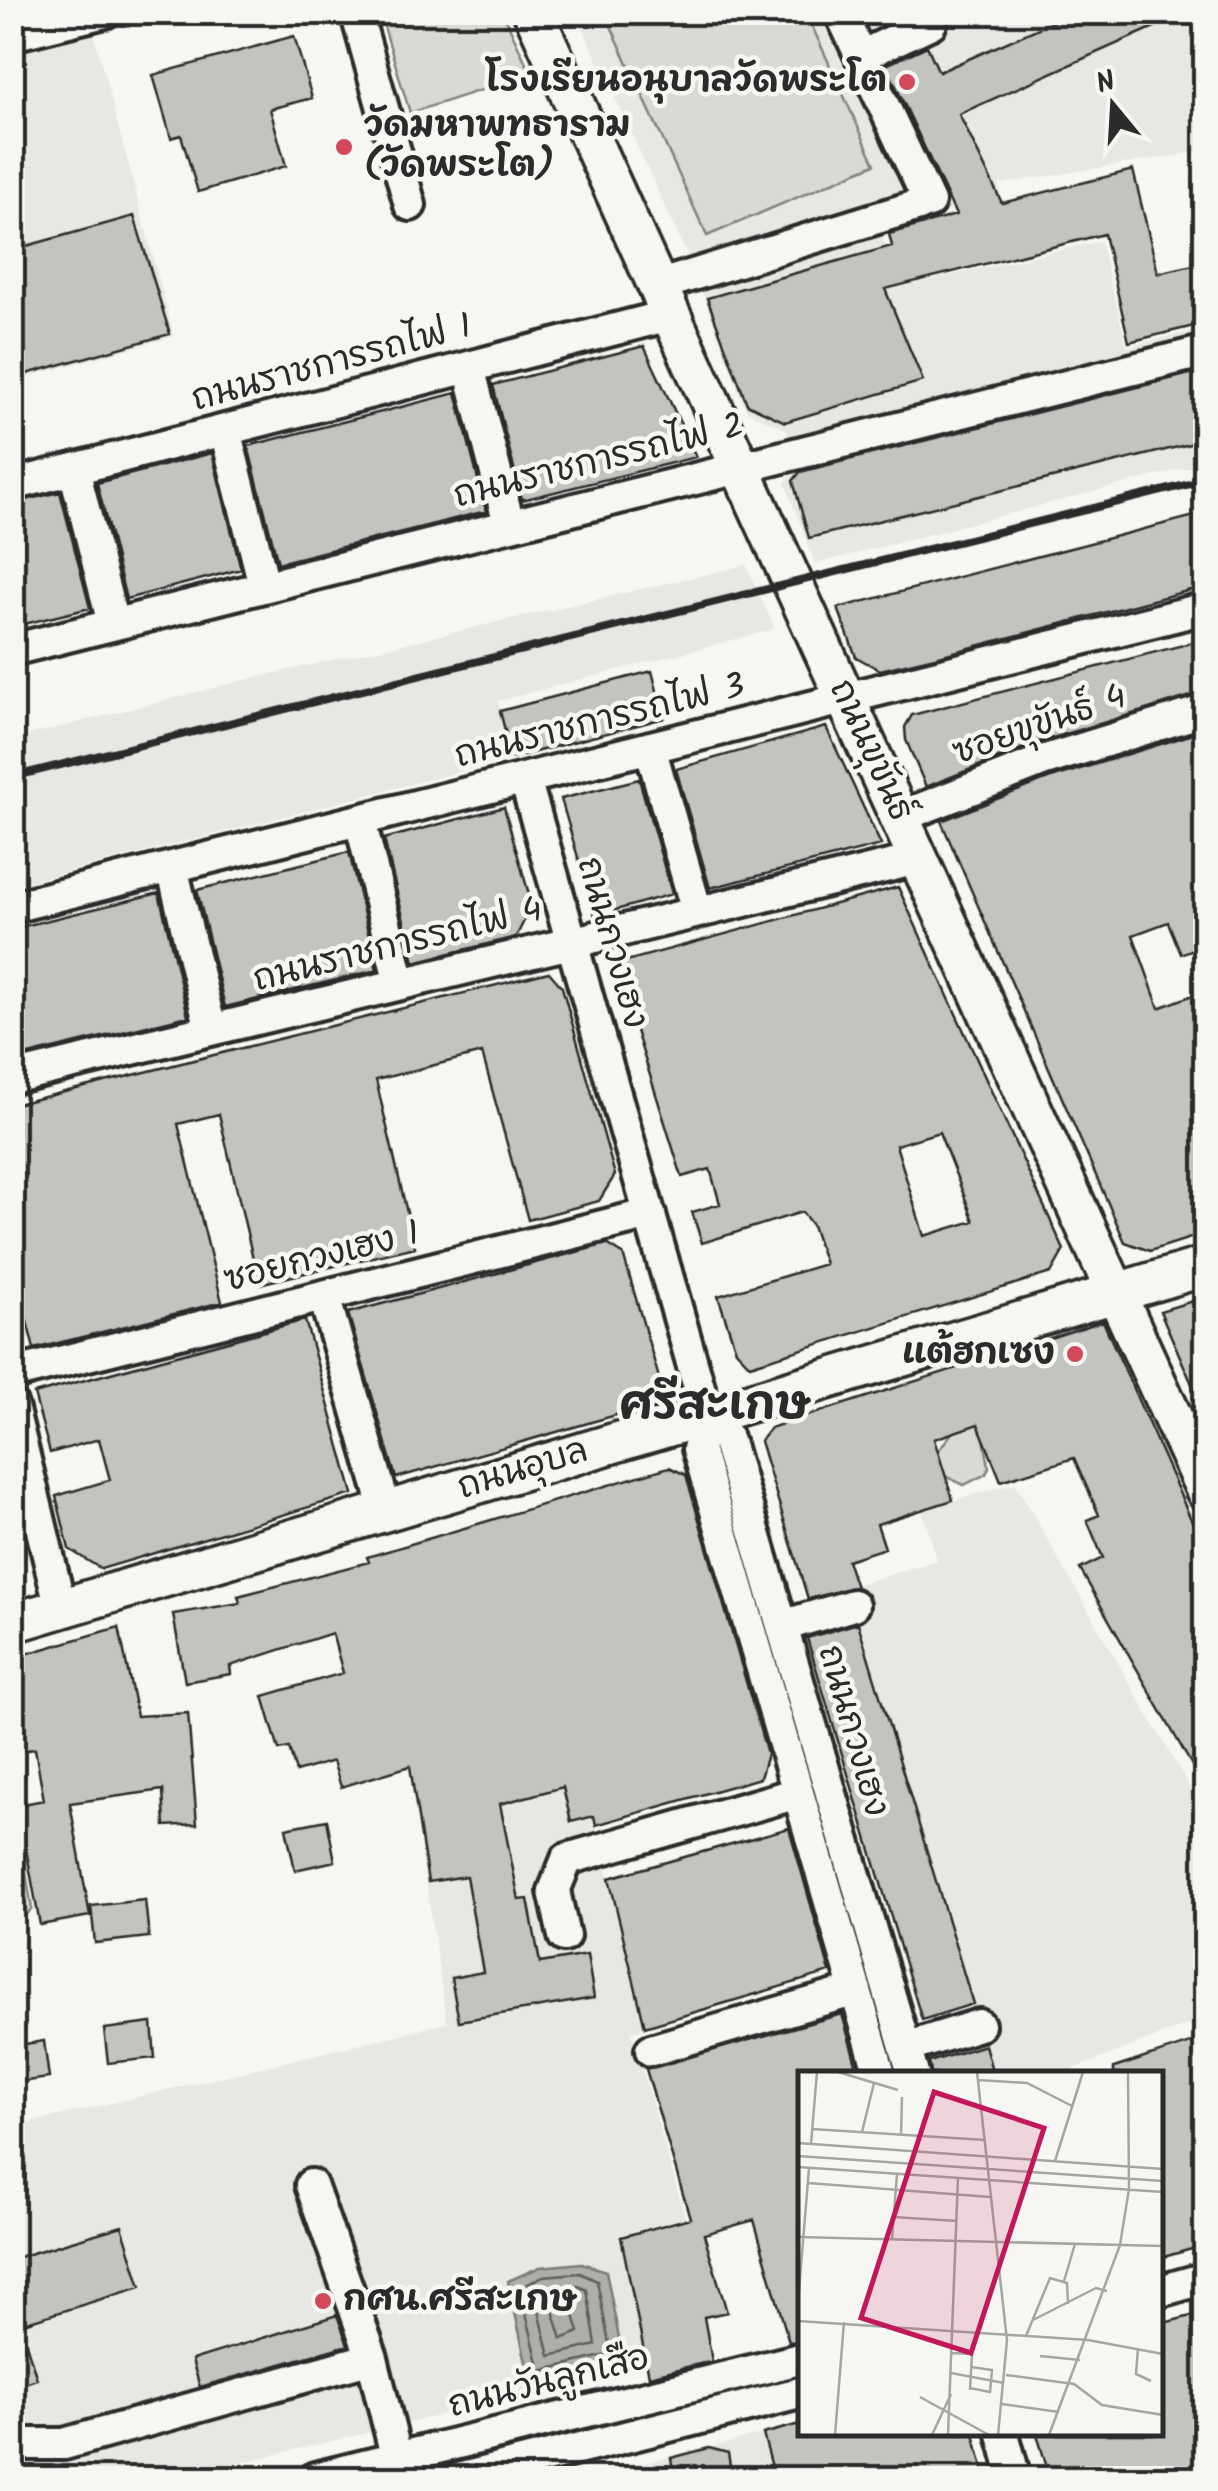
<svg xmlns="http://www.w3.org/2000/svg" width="1218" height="2491" font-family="Kalam,'Playpen Sans Thai',sans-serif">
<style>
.built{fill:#e7e7e3}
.green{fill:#d9d9d5;stroke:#828280;stroke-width:2.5}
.water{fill:#aeaeab;stroke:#7a7a78;stroke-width:2.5}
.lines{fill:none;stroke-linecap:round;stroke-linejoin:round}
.shore{stroke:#5f5f5e;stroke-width:2.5}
.building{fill:#c3c3c0;stroke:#2b2b2b;stroke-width:2.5;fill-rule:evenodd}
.minor-casing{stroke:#2b2b2b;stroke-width:38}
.major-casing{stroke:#2b2b2b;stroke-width:45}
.minor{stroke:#f6f6f2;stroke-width:30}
.major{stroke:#f6f6f2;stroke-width:38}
.rail{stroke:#2b2b2b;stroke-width:8}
.poi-dot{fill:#d1495b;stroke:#f6f6f2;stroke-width:4}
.labels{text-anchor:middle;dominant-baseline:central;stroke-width:9;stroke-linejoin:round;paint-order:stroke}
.poi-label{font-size:35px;font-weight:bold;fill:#2b2b2b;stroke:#f6f6f2;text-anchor:end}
.street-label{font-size:35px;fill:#2b2b2b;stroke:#f6f6f2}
.district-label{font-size:45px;font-weight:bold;fill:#2b2b2b;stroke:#f6f6f2}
.inset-road{fill:none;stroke:#a5a5a2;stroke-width:2.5}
.view{fill:#c2185b;fill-opacity:0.15;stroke:#c2185b;stroke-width:5}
.inset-edge{fill:none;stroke:#2b2b2b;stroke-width:5}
</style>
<rect width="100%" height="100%" fill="#f6f6f2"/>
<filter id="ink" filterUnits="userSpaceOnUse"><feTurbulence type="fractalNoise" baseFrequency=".01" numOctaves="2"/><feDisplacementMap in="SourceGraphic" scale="20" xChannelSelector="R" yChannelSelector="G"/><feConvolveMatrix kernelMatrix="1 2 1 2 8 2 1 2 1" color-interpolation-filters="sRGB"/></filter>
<g filter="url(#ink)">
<path class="built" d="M 576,13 L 1205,13 L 1205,151 L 999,184 L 1000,196 L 880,232 L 900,287 L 1100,241 L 1127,347 L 1205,328 L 1205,463 L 815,564 L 785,483 L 799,465 L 787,430 L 747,412 L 695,272 Z
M 92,28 L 174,336 L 13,381 L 13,49 Z
M 746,565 L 775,629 L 498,701 L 512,758 L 13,886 L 13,739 L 237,682 Z
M 1015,1483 L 1205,1814 L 1205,2018 L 1063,2073 L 993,2073 L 850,1595 L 857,1592 L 855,1585 L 937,1560 L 922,1510 Z
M 565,1695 L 645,2027 L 631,2032 L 685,2217 L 620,2235 L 646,2367 L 175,2478 L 13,2478 L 12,2127 L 447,2023 L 408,1761 Z
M 800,2424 L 800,2434 L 974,2434 L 986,2478 L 674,2478 L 671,2458 Z
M 669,2457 L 673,2478 L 576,2478 Z"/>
<path class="green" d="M 380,13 L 503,13 L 531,74 L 410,113 Z
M 605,13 L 806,13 L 875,164 L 707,236 Z
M 980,1415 L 989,1467 L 986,1474 L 964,1485 L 936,1472 L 935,1455 L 964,1417 Z
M 13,1827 L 20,1837 L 32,1909 L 13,1925 Z"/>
<path class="water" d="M 582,2263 L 606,2271 L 624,2364 L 531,2385 L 508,2281 L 540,2267 Z"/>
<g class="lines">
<path class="shore" d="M 580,2273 L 597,2281 L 611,2354 L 540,2371 L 520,2288 L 543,2276 Z
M 578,2286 L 587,2290 L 596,2345 L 550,2356 L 535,2295 L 546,2289 Z
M 570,2302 L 579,2332 L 562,2339 L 552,2307 Z"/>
</g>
<path class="building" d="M 1075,12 L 1188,12 L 959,114 L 1002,203 L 1133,170 L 1158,273 L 1206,262 L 1206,323 L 1129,342 L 1104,234 L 885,289 L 923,381 L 785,422 L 747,404 L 707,298 L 892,246 L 889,234 L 956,215 L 886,65 L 927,46 L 939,72 Z
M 294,36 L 312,98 L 270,109 L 286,166 L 198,192 L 181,135 L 171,138 L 153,75 Z
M 134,216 L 170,334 L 12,378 L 12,250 Z
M 644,346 L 696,457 L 522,500 L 493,385 Z
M 1206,370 L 1206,440 L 809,538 L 793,481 L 800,472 Z
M 456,393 L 486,511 L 278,563 L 248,446 Z
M 212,453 L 241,569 L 126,599 L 97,483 Z
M 60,492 L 90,608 L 12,627 L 12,503 Z
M 1206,513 L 1206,586 L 935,657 L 880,670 L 856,657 L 838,608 Z
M 1206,639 L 1206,692 L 1036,743 L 926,787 L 906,740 L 905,727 L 912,715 Z
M 652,671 L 664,718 L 512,758 L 500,711 Z
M 826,727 L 881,845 L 710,888 L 676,769 Z
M 1206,730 L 1206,944 L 1181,954 L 1168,922 L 1133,935 L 1159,1008 L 1201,992 L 1206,1004 L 1206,1233 L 1150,1251 L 1125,1242 L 941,821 L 1048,779 Z
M 639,779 L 672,894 L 595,916 L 561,799 Z
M 504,807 L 532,905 L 516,937 L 414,962 L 384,839 Z
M 349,852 L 377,970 L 225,1007 L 197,890 Z
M 898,887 L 1064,1250 L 1051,1273 L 750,1365 L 736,1350 L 718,1296 L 825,1264 L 812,1225 L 802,1212 L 702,1243 L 692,1212 L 720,1204 L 710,1169 L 682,1177 L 615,964 ZM 939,1132 L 974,1221 L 924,1236 L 896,1145 Z
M 159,893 L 188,1016 L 12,1059 L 12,929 Z
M 549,972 L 562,987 L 615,1175 L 599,1201 L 528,1220 L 482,1053 L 376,1080 L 415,1247 L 259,1284 L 219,1114 L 178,1124 L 222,1302 L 34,1349 L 12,1262 L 12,1105 Z
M 607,1244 L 623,1254 L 659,1378 L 644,1407 L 396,1478 L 348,1313 Z
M 1206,1297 L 1206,1416 L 1160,1311 Z
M 305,1320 L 353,1494 L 101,1569 L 69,1549 L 56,1496 L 110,1480 L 99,1439 L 50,1453 L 34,1394 Z
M 1103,1321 L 1206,1553 L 1206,1790 L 1080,1569 L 1103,1558 L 1087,1520 L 1099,1515 L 1074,1458 L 1001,1481 L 978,1424 L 934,1439 L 953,1500 L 877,1524 L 885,1548 L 847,1560 L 856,1587 L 808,1599 L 760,1441 L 770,1428 Z
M 669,1467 L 686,1475 L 767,1754 L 760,1778 L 596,1825 L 594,1816 L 571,1822 L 563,1787 L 500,1804 L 519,1900 L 528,1899 L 540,1963 L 587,1955 L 594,1998 L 459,2021 L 451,1978 L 483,1972 L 466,1876 L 428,1882 L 410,1766 L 341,1787 L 333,1761 L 296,1772 L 289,1748 L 279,1750 L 263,1696 L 343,1673 L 332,1633 L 230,1666 L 231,1674 L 185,1682 L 173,1614 L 240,1603 L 238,1596 L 369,1562 L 367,1557 Z
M 858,1623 L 973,2004 L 922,2020 L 807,1638 Z
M 119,1627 L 137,1716 L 188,1713 L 197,1824 L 165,1826 L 163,1790 L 70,1803 L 90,1916 L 40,1925 L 18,1805 L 44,1800 L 35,1749 L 19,1751 L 12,1715 L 12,1658 Z
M 327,1820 L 335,1861 L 295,1870 L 286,1828 Z
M 789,1828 L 830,1972 L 645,2027 L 609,1878 Z
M 145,1900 L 149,1937 L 95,1943 L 91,1906 Z
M 842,2014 L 859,2074 L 800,2074 L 800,2341 L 789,2342 L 754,2220 L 704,2234 L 727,2312 L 704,2317 L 712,2361 L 649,2376 L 621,2237 L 690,2218 L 646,2069 Z
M 152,2023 L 155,2058 L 108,2063 L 104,2029 Z
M 1206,2038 L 1206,2245 L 1160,2258 L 1160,2074 L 1114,2074 L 1114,2068 Z
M 44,2041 L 49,2078 L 12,2083 L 12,2046 Z
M 985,2045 L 993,2074 L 931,2074 L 929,2062 Z
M 122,2226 L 141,2287 L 20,2324 L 37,2379 L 12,2387 L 12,2315 L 17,2314 L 12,2259 Z
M 1206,2312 L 1206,2468 L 1172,2478 L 1050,2478 L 1037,2434 L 1160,2434 L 1160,2324 Z
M 337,2315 L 348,2345 L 200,2387 L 192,2360 Z
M 800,2424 L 800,2434 L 974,2434 L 986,2478 L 775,2478 L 763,2434 Z
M 709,2448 L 728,2453 L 732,2478 L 674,2478 L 671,2458 Z"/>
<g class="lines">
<g class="minor-casing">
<path id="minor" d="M 356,12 L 410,205
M 12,35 L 105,12
M 861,56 L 931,23 L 925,12
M 657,286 L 929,202 L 840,12
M 469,367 L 509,524
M 225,430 L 264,585
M 74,469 L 113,624
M 12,485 L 670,315
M 12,650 L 1206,351
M 650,747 L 697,912
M 525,779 L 707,1415 L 727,1438 L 913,2074
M 900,817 L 1042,761 L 1206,710
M 360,820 L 400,984
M 172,867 L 211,1030
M 12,907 L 1206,608
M 12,1078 L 918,859
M 324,1296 L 386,1511
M 12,1374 L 650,1214
M 12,1406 L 61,1609
M 707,1415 L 698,1449 L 880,2074
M 782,1626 L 853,1605
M 564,1936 L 554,1891 L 567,1859 L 798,1793
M 905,2048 L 979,2025
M 651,2050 L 856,1990
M 311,2185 L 372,2358 L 401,2476
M 1160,2291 L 1206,2278
M 1003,2434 L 1015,2478
M 15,2444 L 64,2444 L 372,2358
M 315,2478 L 800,2359
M 462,2478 L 800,2393"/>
</g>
<g class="major-casing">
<path id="major" d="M 533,12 L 1206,1491
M 12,1623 L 1206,1266"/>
</g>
<use href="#minor" class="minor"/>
<use href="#major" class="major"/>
<path class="rail" d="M 12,777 L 1206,480"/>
</g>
</g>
<g class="poi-dot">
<circle cx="907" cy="82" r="10"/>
<circle cx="344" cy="147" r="10"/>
<circle cx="1075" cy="1354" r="10"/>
<circle cx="323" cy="2301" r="10"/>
</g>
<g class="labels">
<g class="poi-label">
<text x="887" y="82">โรงเรียนอนุบาลวัดพระโต</text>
<text x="364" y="127" text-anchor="start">วัดมหาพุทธาราม<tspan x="364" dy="40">(วัดพระโต)</tspan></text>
<text x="1055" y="1354">แต้ฮกเซง</text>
<text x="343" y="2301" text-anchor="start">กศน.ศรีสะเกษ</text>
</g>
<g class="street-label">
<text transform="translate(332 364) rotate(-15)">ถนนราชการรถไฟ 1</text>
<text transform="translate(599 462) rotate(-14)">ถนนราชการรถไฟ 2</text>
<text transform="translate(600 722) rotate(-14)">ถนนราชการรถไฟ 3</text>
<text transform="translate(1040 726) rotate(-19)">ซอยขุขันธ์ 4</text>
<text transform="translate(870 751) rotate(65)">ถนนขุขันธ์</text>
<text transform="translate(611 943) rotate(74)">ถนนกวงเฮง</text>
<text transform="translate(398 946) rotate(-14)">ถนนราชการรถไฟ 4</text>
<text transform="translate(322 1258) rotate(-14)">ซอยกวงเฮง 1</text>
<text transform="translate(523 1470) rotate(-17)">ถนนอุบล</text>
<text transform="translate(852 1731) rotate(74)">ถนนกวงเฮง</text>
<text transform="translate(549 2383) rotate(-14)">ถนนวันลูกเสือ</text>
</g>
<g class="district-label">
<text x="715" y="1406">ศรีสะเกษ</text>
</g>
</g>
<g transform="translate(798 2071)">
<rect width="365" height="365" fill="#f6f6f2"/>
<path class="inset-road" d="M 40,1 L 100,19M 179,1 L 209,269 L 200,364M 180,9 L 229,12 L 274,35M 14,58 L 187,69M 64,61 L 76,12M 103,64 L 104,26M 0,72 L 365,98M 13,73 L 19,1M 0,85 L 365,110M 257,90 L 285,1M 0,96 L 365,121M 10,112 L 192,126M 96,146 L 159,150M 0,166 L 365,175M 94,169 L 99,103M 322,174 L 331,118 L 330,1M 266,210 L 277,173M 0,232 L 11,97M 235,249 L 298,217 L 309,220M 0,250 L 290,269 L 365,283M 228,265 L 252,207 L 269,212 L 270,233M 340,277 L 338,303 L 353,310M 154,282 L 174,283 L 172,319M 242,285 L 282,289M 153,302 L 206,312M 208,304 L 276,313 L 304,334 L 365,344M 172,317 L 192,321 L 194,299 L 173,296M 122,326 L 191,364M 204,333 L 261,341M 37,364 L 46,251M 134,364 L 153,323M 150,364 L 160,107M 251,364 L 322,174M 307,364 L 346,364"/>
<path class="view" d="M 136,21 L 246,57 L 173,282 L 63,247 Z"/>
<rect width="365" height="365" class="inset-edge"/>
</g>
<rect width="1218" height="2491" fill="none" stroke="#f6f6f2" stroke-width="50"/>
<rect x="25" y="25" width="1168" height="2441" fill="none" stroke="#2b2b2b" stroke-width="4" filter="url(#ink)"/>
<g transform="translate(1113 105) rotate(342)" stroke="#f6f6f2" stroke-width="8" paint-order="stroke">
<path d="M0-8L18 38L0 25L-18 38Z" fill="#2b2b2b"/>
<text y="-15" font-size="28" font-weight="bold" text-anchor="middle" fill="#2b2b2b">N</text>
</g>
</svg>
